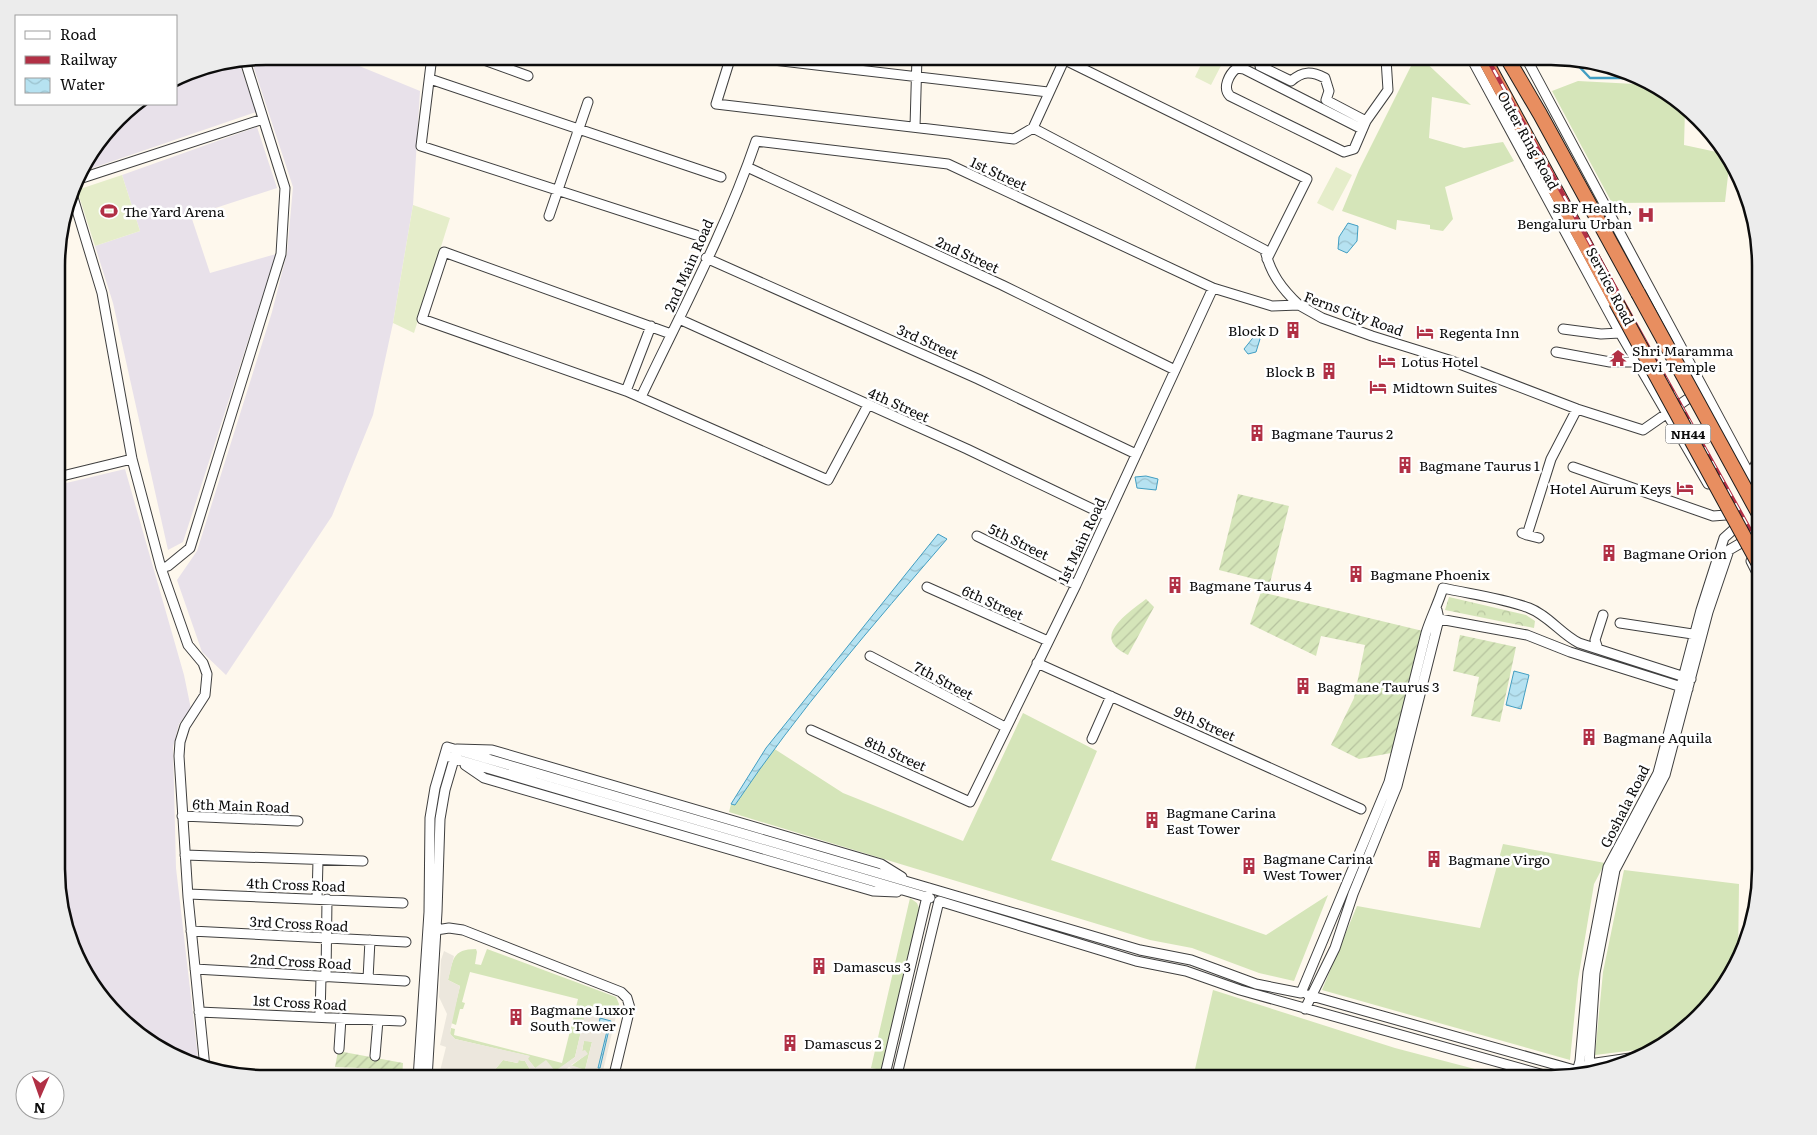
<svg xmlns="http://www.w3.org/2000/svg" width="1817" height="1135" font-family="Literata,serif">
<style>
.industrial{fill:#e8e1ea}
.grass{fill:#d5e5b9}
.park{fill:url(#park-crowns)}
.garden{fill:url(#garden-furrows)}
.pitch{fill:#e5edca}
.plaza{fill:#ece7dd;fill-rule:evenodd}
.water{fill:url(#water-waves);stroke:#429ec2}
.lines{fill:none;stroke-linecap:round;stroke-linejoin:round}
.stream{stroke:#429ec2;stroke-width:2.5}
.minor-casing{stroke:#3f3f3f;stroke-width:11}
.highway-casing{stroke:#1d1d1d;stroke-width:16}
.minor{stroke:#fff;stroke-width:9}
.highway{stroke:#e88e60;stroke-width:14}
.rail-casing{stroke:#b13045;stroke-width:4.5}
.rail{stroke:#fff;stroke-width:2.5;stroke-dasharray:8;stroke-linecap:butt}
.highway-bridge-casing{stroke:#1d1d1d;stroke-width:16;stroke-linecap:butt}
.highway-bridge{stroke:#e88e60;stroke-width:14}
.labels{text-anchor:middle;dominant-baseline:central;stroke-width:5;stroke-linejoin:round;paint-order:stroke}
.shield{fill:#fff;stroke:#555;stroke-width:1}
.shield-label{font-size:12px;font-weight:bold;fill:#0c0c0c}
.street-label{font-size:14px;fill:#0c0c0c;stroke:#fff}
.poi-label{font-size:14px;fill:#0c0c0c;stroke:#fff;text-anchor:start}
.rim{fill:none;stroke:#0c0c0c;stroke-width:2.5}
</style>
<defs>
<pattern id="park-crowns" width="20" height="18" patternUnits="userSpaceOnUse" patternTransform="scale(1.25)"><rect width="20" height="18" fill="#d5e5b9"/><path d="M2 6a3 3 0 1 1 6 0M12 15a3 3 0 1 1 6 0" fill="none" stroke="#b6c39e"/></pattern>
<pattern id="garden-furrows" width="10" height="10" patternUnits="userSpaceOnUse" patternTransform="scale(1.25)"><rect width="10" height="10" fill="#d5e5b9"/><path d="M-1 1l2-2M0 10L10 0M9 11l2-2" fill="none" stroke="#b6c39e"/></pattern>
<pattern id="water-waves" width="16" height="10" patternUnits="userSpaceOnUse" patternTransform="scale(1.25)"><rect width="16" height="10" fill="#b6e2f1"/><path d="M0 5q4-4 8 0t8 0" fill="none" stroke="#9bc1cd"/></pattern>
</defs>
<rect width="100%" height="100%" fill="#fef8ed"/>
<path class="industrial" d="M 266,56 L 335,56 L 420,91 L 413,205 L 393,323 L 373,415 L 332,516 L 226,675 L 202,652 L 177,580 L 197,551 L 272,312 L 287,253 L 293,187 L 251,59 Z
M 239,62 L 256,112 L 78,173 L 127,108 L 135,104 L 176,104 L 176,78 L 186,72 Z
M 257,127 L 277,188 L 191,216 L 210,273 L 276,254 L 183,542 L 168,550 L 113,303 L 95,246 L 140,231 L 122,175 Z
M 125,469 L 184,675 L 191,709 L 179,724 L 173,747 L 176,868 L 199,1066 L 150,1044 L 91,985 L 58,896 L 58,485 Z"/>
<path class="grass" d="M 1416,56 L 1419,56 L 1471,105 L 1432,97 L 1429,138 L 1464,148 L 1503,142 L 1514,161 L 1445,187 L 1453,219 L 1443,231 L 1430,229 L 1430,225 L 1397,220 L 1396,230 L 1342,211 L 1359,170 Z
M 1578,81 L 1654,85 L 1667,91 L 1685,110 L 1684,145 L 1726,154 L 1730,158 L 1725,202 L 1612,203 L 1552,91 Z
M 1023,713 L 1097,751 L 1051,860 L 1266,935 L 1328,895 L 1294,981 L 1259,973 L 1192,948 L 1150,940 L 729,812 L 731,804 L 735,805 L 773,748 L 843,793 L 963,841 Z
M 1503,844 L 1605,863 L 1594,884 L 1578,980 L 1570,1060 L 1322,990 L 1357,906 L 1480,928 Z
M 1624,870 L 1739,884 L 1738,960 L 1726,985 L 1660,1047 L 1595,1055 L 1603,972 Z
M 910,898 L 917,903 L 920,910 L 882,1070 L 871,1068 Z
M 476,949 L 477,952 L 475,964 L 481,965 L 487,949 L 616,997 L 619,1004 L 617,1012 L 587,1006 L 575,1057 L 555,1072 L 535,1068 L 527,1058 L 529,1056 L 455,1039 L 450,1034 L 451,1028 L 455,1029 L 454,1035 L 562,1063 L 578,999 L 470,972 L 462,1002 L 465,1003 L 463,1009 L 460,1009 L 456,1025 L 451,1023 L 460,986 L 448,980 C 453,960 452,949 476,949 Z
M 1213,990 L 1395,1048 L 1509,1078 L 1193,1078 Z
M 584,1040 L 592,1042 L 585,1070 L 571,1066 L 587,1054 L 582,1052 Z
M 503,1060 L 517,1063 L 518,1060 L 525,1061 L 532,1073 L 532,1079 L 505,1072 L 504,1075 L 493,1072 Z"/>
<path class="park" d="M 1449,597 L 1526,615 L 1535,621 L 1534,628 L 1445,610 Z"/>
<path class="garden" d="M 1238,494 L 1289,506 L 1270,583 L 1219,570 Z
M 1261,592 L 1423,631 L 1391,753 L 1359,759 L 1331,745 L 1354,698 L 1365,645 L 1321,636 L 1316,656 L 1250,624 Z
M 1146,599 L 1154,607 L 1128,655 C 1124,653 1118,650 1115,646 C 1100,630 1135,608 1146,599 Z
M 1460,635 L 1516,647 L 1500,722 L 1471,716 L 1479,677 L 1453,671 Z
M 338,1051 L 403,1063 L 402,1079 L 385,1079 L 385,1069 L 335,1067 Z"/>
<path class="pitch" d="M 1205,56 L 1226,56 L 1211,85 L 1195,77 Z
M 1336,167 L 1352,175 L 1333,211 L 1317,203 Z
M 122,175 L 140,231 L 95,246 L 77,190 Z
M 413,205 L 450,218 L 414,333 L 393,323 Z"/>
<path class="plaza" d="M 444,951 L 454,956 L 448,980 L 460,986 L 450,1032 L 451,1035 L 455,1039 L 530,1056 L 528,1059 L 535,1068 L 546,1060 L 555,1071 L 575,1057 L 587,1005 L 617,1012 L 601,1079 L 572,1079 L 574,1070 L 569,1067 L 558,1076 L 558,1079 L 532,1079 L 530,1075 L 532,1073 L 525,1061 L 519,1060 L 518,1063 L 503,1060 L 493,1072 L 504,1075 L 505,1071 L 527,1079 L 489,1079 L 459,1071 L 457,1079 L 438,1079 L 446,1047 L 440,1045 L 447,1014 L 439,997 L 441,960 ZM 584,1041 L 592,1042 L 585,1070 L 571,1065 L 588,1054 L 585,1050 L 582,1051 Z"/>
<path class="water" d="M 1348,223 L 1358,226 L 1357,241 L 1347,253 L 1338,249 L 1339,237 Z
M 1256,334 L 1260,339 L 1256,352 L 1248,354 L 1244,349 Z
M 1146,476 L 1158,479 L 1156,490 L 1137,488 L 1135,477 Z
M 938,534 L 947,539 C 873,625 798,711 735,805 L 731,804 L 766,748 Z
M 1514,671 L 1529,675 L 1521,709 L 1506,705 Z
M 600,1018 L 611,1021 L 600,1068 L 598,1068 L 607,1031 L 605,1028 L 598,1029 Z"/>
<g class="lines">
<path class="stream" d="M 1572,59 L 1590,78 L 1637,78"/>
<g class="minor-casing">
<path id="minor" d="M 432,56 L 421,146 L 696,235
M 473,56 L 528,76
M 731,56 L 716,104 L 1014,139 L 1033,128 L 1066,56
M 738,56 L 1048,92
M 1261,56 L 1260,66 L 1291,81 C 1303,71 1311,71 1325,78 L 1329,91 L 1326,100 L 1366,121
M 1470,56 L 1620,333 L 1708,484
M 1525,56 L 1760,494
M 1065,60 L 1307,179 L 1267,259
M 430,79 L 721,177
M 915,127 L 917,56
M 1033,128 L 1265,250 C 1270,273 1282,289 1299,305
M 1362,129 L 1244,69 L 1237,68 C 1229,74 1222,88 1230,96 L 1344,152 L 1354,149 L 1366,121 L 1388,90 L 1386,59 L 1381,56
M 747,167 L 1002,285 L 1175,370
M 76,180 L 263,119
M 72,194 L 102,293 L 132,459 L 161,568 L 188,645 L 203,663 L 207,674 L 205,695 L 185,726 L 180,742 L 179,756 L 188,897 L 205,1068
M 549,216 L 588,102
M 706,258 L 978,379 L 1136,454
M 679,319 L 967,449 L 1107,516
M 1563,329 L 1601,334 L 1620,333
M 671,334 L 444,252 L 422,319 L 626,391 L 828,480 L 868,405
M 1556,352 L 1610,362 L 1638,362
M 626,391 L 651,326
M 641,397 C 681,313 726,229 756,141 L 948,164 L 1213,288 L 1272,306 L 1299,305 L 1322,318 L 1372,336 L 1449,360 L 1577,409 L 1643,430 L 1702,389
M 1573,467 L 1713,516 L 1726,515
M 1750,476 L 1760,455
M 58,477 L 132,459
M 1522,533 L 1527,535 L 1551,459 L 1577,409
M 1527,535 L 1539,538
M 977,536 L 1076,585
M 1751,561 L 1760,579
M 161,568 L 168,566 L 190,548 L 281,254 L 285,188 L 245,61
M 927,587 L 1048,641
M 1434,618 L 1527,635 L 1570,652 L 1688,689
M 1620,623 L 1699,635
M 1598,649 L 1595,640 L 1603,615
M 870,656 L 1005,727
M 1037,663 L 1361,809
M 811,730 L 970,802 L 1076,585 L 1213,288
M 1092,739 L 1111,696
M 449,757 L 930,898
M 465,765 L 484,778 L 873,891 L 897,892
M 182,816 L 298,821
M 185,855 L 363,861
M 188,894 L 403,903
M 317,899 L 318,860
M 436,930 L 449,928 L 463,930 L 621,992 L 627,998 L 630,1008 L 613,1079
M 191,931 L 406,942
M 195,969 L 405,981
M 326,977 L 327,899
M 368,979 L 370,940
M 1308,995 L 1578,1071 L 1589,1064 L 1630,1058
M 1305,1009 L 1335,948 L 1353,894 L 1397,786 L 1439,619 L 1437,610
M 199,1012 L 401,1021
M 320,1017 L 321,977
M 339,1049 L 341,1018
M 375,1056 L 378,1020
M 1586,1072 L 1589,1064 L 1595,973 L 1615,870 L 1665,775 L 1708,612 L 1729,550 L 1741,543
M 1576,1075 L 1580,1061 L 1588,972 L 1608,867 L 1658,773 L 1701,610 L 1724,538 L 1734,529
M 418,1079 L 429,912 L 430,818 L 435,788 L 447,747 L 929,888
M 427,1079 L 437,912 L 440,819 L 445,790 L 457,749 L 492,750 L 881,864 L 902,877
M 884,1079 L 929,888 L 1140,950 L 1191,960 L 1256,984 L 1301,993 L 1389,782 L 1426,633 C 1431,617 1438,604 1443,588 C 1470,594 1503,598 1529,608 C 1548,615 1561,634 1579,643 L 1691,679
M 896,1079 L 939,901 L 1136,961 L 1186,971 L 1240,990 L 1555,1078"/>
</g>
<g class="highway-casing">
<path id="highway" d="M 1483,56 L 1616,302
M 1506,56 L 1540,114 L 1638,293"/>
</g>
<use href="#minor" class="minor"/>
<use href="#highway" class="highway"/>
<g class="rail-casing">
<path id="rail" d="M 1486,56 L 1760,548"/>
</g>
<use href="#rail" class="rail"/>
<g class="highway-bridge-casing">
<path id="highway-bridge" d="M 1638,293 L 1760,516
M 1616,302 L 1760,566"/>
</g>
<use href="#highway-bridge" class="highway-bridge"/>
</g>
<defs>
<g id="stadium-bare" transform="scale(1.35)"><path d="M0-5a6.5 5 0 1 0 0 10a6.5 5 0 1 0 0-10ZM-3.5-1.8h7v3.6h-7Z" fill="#b13045" stroke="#fff" stroke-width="2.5" paint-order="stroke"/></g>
<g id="hospital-bare" transform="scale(1.35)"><path d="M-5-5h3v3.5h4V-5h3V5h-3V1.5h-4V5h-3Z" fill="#b13045" stroke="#fff" stroke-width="2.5" paint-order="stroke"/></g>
<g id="building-bare" transform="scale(1.35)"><path d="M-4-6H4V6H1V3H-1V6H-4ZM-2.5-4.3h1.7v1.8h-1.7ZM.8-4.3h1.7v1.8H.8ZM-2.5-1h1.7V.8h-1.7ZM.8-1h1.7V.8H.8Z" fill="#b13045" stroke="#fff" stroke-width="2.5" paint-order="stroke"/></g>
<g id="hotel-bare" transform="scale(1.35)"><path d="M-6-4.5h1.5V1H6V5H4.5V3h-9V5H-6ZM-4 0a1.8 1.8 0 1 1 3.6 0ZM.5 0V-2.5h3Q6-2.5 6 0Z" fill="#b13045" stroke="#fff" stroke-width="2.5" paint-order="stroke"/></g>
<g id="temple-bare" transform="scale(1.35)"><path d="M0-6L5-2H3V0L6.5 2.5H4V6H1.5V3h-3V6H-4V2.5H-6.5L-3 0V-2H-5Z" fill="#b13045" stroke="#fff" stroke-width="2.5" paint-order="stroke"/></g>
</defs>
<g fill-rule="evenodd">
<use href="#stadium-bare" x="109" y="211"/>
<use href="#hospital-bare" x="1646" y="215"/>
<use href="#building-bare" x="1293" y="330"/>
<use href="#hotel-bare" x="1425" y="332"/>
<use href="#temple-bare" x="1618" y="358"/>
<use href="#hotel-bare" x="1387" y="361"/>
<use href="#building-bare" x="1329" y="371"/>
<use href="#hotel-bare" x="1378" y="387"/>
<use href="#building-bare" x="1257" y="433"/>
<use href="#building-bare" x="1405" y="465"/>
<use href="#hotel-bare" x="1685" y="488"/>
<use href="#building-bare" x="1609" y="553"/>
<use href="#building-bare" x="1356" y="574"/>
<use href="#building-bare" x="1175" y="585"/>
<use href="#building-bare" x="1303" y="686"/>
<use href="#building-bare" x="1589" y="737"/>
<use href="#building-bare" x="1152" y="820"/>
<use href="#building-bare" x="1434" y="859"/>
<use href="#building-bare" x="1249" y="866"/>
<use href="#building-bare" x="819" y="966"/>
<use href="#building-bare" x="516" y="1017"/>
<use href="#building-bare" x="790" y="1043"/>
</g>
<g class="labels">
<rect class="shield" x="1665.5" y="424.5" width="45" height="19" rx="4"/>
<g class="shield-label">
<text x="1688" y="434">NH44</text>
</g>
<g class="street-label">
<text transform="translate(1529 140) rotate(61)">Outer Ring Road</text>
<text transform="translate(999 173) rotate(25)">1st Street</text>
<text transform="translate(968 254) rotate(25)">2nd Street</text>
<text transform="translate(688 265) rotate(-66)">2nd Main Road</text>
<text transform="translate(1611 286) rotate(62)">Service Road</text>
<text transform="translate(1354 313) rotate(20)">Ferns City Road</text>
<text transform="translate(928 341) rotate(24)">3rd Street</text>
<text transform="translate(899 404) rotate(24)">4th Street</text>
<text transform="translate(1081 540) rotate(-65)">1st Main Road</text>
<text transform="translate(1019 541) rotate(26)">5th Street</text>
<text transform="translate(993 602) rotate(24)">6th Street</text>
<text transform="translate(944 680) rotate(28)">7th Street</text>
<text transform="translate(1205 723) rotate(24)">9th Street</text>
<text transform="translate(896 753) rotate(24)">8th Street</text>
<text transform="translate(241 805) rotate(2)">6th Main Road</text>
<text transform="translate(1624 806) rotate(-63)">Goshala Road</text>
<text transform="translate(296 884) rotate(2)">4th Cross Road</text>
<text transform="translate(299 923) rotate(3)">3rd Cross Road</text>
<text transform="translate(301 961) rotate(3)">2nd Cross Road</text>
<text transform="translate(300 1002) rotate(3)">1st Cross Road</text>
</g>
<g class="poi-label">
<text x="1632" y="207" text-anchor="end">SBF Health,<tspan x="1632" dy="16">Bengaluru Urban</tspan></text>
<text x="123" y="211">The Yard Arena</text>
<text x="1279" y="330" text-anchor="end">Block D</text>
<text x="1439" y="332">Regenta Inn</text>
<text x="1632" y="350">Shri Maramma<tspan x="1632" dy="16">Devi Temple</tspan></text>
<text x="1401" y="361">Lotus Hotel</text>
<text x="1315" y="371" text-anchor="end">Block B</text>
<text x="1392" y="387">Midtown Suites</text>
<text x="1271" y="433">Bagmane Taurus 2</text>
<text x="1419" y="465">Bagmane Taurus 1</text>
<text x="1671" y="488" text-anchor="end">Hotel Aurum Keys</text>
<text x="1623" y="553">Bagmane Orion</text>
<text x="1370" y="574">Bagmane Phoenix</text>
<text x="1189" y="585">Bagmane Taurus 4</text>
<text x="1317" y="686">Bagmane Taurus 3</text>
<text x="1603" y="737">Bagmane Aquila</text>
<text x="1166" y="812">Bagmane Carina<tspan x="1166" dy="16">East Tower</tspan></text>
<text x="1263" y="858">Bagmane Carina<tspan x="1263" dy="16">West Tower</tspan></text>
<text x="1448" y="859">Bagmane Virgo</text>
<text x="833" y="966">Damascus 3</text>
<text x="530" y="1009">Bagmane Luxor<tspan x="530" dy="16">South Tower</tspan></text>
<text x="804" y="1043">Damascus 2</text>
</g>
</g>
<path d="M0 0H1817V1135H0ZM266 65H1551A201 201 0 0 1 1752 266V869A201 201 0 0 1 1551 1070H266A201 201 0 0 1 65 869V266A201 201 0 0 1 266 65Z" fill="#ececec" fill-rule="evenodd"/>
<path class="rim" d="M266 65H1551A201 201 0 0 1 1752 266V869A201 201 0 0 1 1551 1070H266A201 201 0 0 1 65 869V266A201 201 0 0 1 266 65Z"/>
<rect x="15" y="15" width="162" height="90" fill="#ffffff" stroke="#9e9e9e"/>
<rect x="25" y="31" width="25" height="8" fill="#ffffff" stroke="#9e9e9e"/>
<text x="60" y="40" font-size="15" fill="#0c0c0c">Road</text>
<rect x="25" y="56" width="25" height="8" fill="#b13045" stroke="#9e9e9e"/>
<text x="60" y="65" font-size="15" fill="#0c0c0c">Railway</text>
<rect x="25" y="78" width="25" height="15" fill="url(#water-waves)" stroke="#9e9e9e"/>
<text x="60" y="90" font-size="15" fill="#0c0c0c">Water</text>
<g transform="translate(40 1095) rotate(182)"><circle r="24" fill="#ffffff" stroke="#9e9e9e"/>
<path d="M0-4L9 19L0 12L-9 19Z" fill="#b13045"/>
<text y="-8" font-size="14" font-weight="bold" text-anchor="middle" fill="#0c0c0c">N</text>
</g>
</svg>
